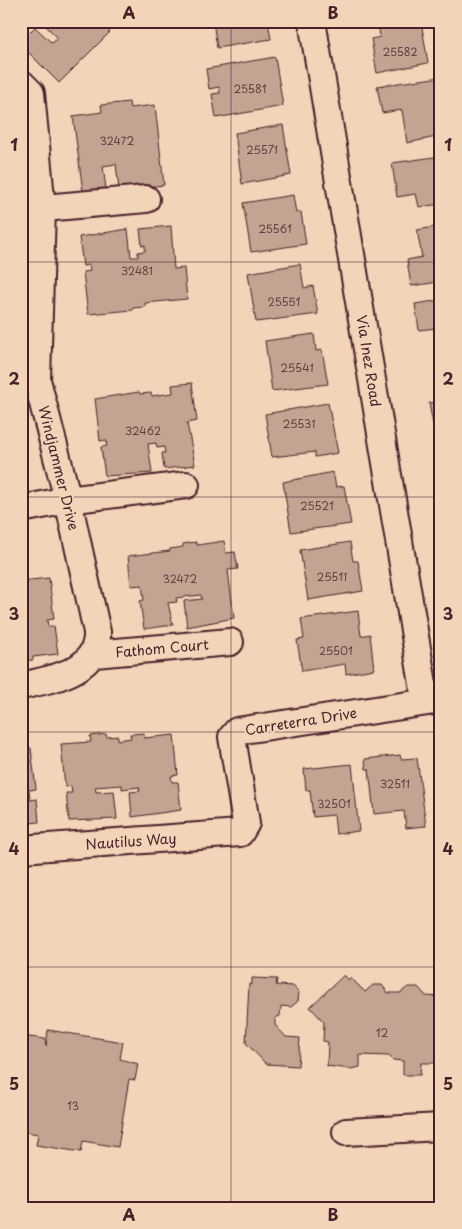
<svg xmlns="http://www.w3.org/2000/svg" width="462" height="1229" font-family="'Playpen Sans',sans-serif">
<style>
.building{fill:#c3a391;stroke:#4a1f2b}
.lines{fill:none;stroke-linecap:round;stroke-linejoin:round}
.street-casing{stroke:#4a1f2b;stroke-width:30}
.street{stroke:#f2d5b8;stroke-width:26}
.grid{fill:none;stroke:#4a1f2b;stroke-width:1;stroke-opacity:0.55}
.labels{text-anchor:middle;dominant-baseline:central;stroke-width:4;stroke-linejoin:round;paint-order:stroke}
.number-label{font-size:11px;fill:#684044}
.street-label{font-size:14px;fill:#4a1f2b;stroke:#f2d5b8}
.neatline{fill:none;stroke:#4a1f2b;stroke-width:2}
.grid-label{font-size:16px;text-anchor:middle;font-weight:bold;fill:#4a1f2b}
</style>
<rect width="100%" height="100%" fill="#f2d5b8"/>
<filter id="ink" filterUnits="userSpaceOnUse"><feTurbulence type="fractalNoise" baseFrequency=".02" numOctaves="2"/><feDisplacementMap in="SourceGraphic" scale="10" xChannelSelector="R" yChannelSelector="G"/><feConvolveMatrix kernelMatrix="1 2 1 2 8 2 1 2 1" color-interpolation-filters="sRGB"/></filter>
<g filter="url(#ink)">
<path class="building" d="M 41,21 L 100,21 L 110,32 L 59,83 L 21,45 L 21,41 L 35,27 L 52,43 L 58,38 Z
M 213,21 L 268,21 L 271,39 L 217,48 Z
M 378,21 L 421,21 L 428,63 L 377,73 L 371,39 L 380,37 Z
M 275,57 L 283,106 L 216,118 L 212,94 L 220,93 L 219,87 L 209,89 L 206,69 Z
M 441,77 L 441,136 L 407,143 L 402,110 L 382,113 L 377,86 Z
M 129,102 L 130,108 L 155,105 L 164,185 L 119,190 L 116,164 L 103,166 L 106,189 L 83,192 L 73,116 L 102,112 L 101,105 Z
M 283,125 L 291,175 L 242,184 L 235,133 Z
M 441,156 L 441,204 L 419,207 L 416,194 L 397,197 L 392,163 Z
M 293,195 L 296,213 L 301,212 L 306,244 L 251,252 L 243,203 Z
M 171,226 L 174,269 L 184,268 L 187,299 L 145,303 L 145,307 L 133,308 L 133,310 L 88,314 L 83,272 L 90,271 L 89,265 L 83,266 L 79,237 L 128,229 L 131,257 L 138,257 L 138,252 L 145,251 L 145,245 L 142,246 L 140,229 Z
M 441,226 L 439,282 L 411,286 L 407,260 L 422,257 L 417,230 Z
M 300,264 L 304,288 L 313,286 L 318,314 L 256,322 L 248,273 Z
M 441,300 L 441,339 L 438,339 L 437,328 L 419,330 L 415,304 Z
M 314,334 L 316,351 L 322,350 L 328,384 L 272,391 L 265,341 Z
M 441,374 L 441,435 L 435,436 L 429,403 L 440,401 L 436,375 Z
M 192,383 L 197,421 L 187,423 L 195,465 L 164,469 L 162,453 L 165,453 L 164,447 L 157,448 L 156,443 L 148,444 L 152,473 L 105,476 L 101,447 L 107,446 L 106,440 L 100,441 L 95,399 L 139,392 L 140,394 L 151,393 L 152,396 L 173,393 L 172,385 Z
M 328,403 L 338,453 L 315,457 L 315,452 L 272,457 L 265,414 Z
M 333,472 L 336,487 L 344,486 L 351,524 L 291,532 L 283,482 Z
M 224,541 L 226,553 L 235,552 L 238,569 L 228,570 L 234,618 L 187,627 L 184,601 L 202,599 L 201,595 L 176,598 L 177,602 L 168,603 L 173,625 L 144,629 L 140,601 L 144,600 L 142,585 L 131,586 L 128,556 L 170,551 L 170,549 L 183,547 L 183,544 L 196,542 L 197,545 Z
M 350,542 L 353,561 L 358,561 L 363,591 L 308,600 L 300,550 Z
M 49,578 L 54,619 L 47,620 L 48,627 L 54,626 L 58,654 L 33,657 L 33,660 L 21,661 L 21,632 L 24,632 L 24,627 L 21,628 L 21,581 Z
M 358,611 L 361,636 L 370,634 L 374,669 L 346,674 L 345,664 L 302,671 L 297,640 L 304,639 L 301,619 Z
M 144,733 L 144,738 L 174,735 L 178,775 L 171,776 L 172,782 L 178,782 L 181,810 L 132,817 L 130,792 L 140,791 L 139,787 L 122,789 L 122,785 L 95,787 L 96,792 L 114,791 L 117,819 L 69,821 L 66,793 L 72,793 L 71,786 L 65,787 L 61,744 L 91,742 L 90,736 L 106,734 L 107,737 L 118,736 L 118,740 L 131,738 L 130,734 Z
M 31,748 L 36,789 L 29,790 L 30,800 L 37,799 L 39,822 L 21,824 L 21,749 Z
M 441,751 L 441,800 L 434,752 Z
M 400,755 L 401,759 L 417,758 L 426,826 L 406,828 L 404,811 L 374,814 L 369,769 L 366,769 L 365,759 Z
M 352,764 L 359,831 L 336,834 L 334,815 L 313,817 L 310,790 L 306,790 L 304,769 Z
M 344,975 L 349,980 L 351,978 L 365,992 L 373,985 L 382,985 L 388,993 L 400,993 L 408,987 L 418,987 L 426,996 L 441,997 L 441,1059 L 438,1059 L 438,1063 L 421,1063 L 420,1075 L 403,1075 L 403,1061 L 393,1060 L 389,1056 L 360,1055 L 360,1067 L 351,1069 L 327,1066 L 328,1042 L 323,1041 L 324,1022 L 310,1007 Z
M 252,978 L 277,979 L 276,985 L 293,986 L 299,992 L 298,1001 L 291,1007 L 281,1006 L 280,1016 L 275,1018 L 275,1025 L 286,1037 L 300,1038 L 298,1066 L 266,1064 L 246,1043 L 249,984 L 252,984 Z
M 48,1030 L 123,1042 L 120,1059 L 138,1064 L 135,1080 L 129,1079 L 118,1147 L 83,1141 L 81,1152 L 36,1145 L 38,1134 L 21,1131 L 22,1036 L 45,1039 L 46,1046 Z"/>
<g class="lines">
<g class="street-casing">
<path id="street" d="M 312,21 L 426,702
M 21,83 L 31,93 L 42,209 L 37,380 L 68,500 L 97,632 C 99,672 52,679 21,686
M 21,210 L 146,199
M 21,509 L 68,500 L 186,485
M 94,654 L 230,642
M 21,849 L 240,833 L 246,823 L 232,737 L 237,731 L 441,700
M 346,1132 L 441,1127"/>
</g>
<use href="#street" class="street"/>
</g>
</g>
<path class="grid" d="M 231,21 L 231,1208M 21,262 L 441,262M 21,497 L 441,497M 21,732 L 441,732M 21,967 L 441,967"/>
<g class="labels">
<g class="number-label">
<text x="400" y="51">25582</text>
<text x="250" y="88">25581</text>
<text x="117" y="140">32472</text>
<text x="262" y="149">25571</text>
<text x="275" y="228">25561</text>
<text x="137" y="270">32481</text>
<text x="284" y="301">25551</text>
<text x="297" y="367">25541</text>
<text x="299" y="423">25531</text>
<text x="143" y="430">32462</text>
<text x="317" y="505">25521</text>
<text x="332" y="576">25511</text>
<text x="180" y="578">32472</text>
<text x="336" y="650">25501</text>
<text x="395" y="783">32511</text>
<text x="334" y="803">32501</text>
<text x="382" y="1032">12</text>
<text x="73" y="1105">13</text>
</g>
<g class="street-label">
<text transform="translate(369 361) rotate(81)">Via Inez Road</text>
<text transform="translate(59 468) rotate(76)">Windjammer Drive</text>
<text transform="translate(162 648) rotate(-5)">Fathom Court</text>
<text transform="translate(301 721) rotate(-9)">Carreterra Drive</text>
<text transform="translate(131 841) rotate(-4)">Nautilus Way</text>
</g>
</g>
<rect width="462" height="1229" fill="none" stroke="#f2d5b8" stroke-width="55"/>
<rect x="28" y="28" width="406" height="1174" class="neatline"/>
<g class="grid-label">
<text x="129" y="19">A</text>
<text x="333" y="19">B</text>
<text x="14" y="151">1</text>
<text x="448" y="151">1</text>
<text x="14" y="385">2</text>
<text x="448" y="385">2</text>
<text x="14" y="620">3</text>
<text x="448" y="620">3</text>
<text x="14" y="855">4</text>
<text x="448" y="855">4</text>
<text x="14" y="1090">5</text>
<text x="448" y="1090">5</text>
<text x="129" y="1221">A</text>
<text x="333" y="1221">B</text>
</g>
</svg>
